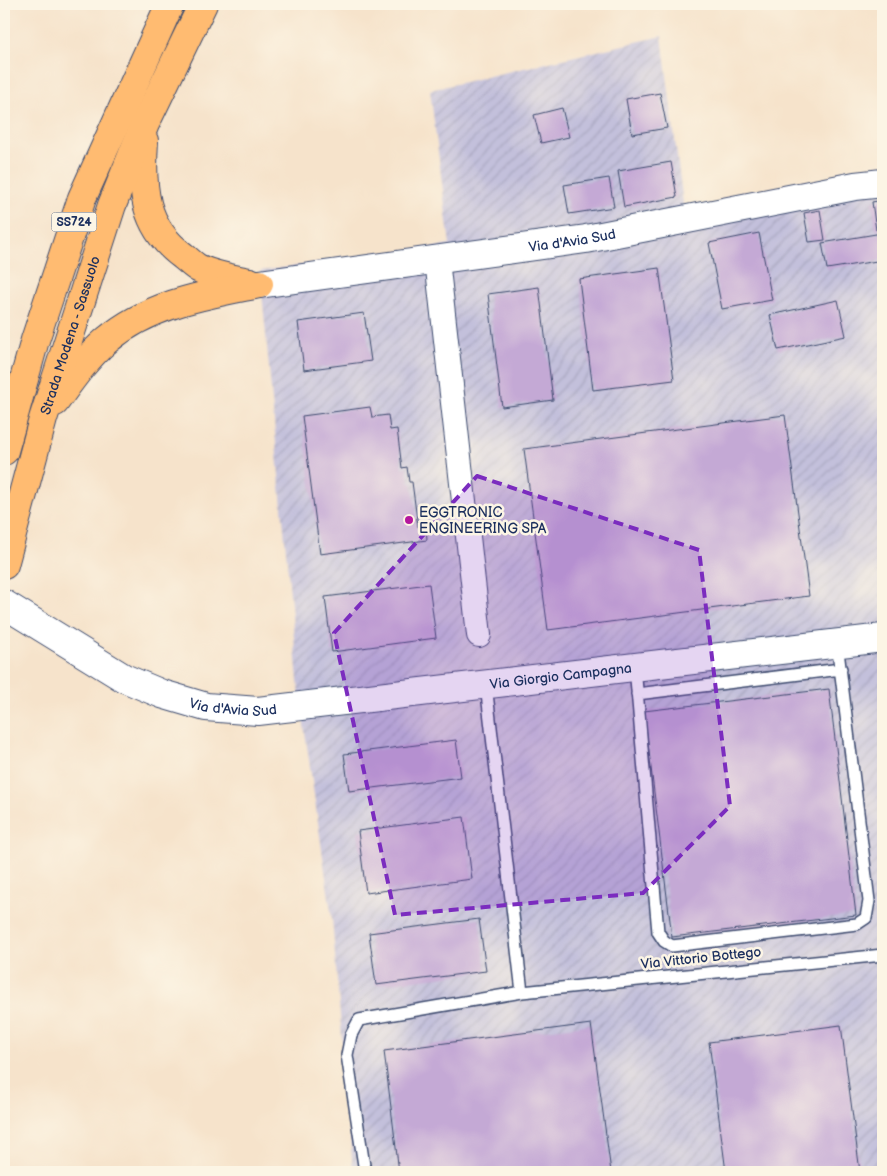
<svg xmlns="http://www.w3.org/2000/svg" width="887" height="1176" font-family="'Balsamiq Sans',sans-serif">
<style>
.industrial{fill:url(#industrial-furrows)}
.building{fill:#c4a9d5}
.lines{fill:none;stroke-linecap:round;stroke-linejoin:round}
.service-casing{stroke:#3c4a6e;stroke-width:14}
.minor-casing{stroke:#3c4a6e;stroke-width:26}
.tertiary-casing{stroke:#3c4a6e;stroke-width:30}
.trunk-casing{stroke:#3c4a6e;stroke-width:30}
.service{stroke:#fff;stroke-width:11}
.minor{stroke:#fff;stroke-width:24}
.tertiary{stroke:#fff;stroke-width:28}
.trunk{stroke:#ffbb71;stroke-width:28}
.marked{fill:#7b2cbf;fill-opacity:0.2;stroke:#7b2cbf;stroke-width:4;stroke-dasharray:10 6;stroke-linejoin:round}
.poi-dot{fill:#b5179e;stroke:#fcf5e5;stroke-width:2}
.labels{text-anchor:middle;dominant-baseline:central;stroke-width:5;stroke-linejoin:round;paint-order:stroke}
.shield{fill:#fcf5e5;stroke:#5e6a86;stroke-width:1}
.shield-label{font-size:12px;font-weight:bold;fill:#1b2f5e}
.street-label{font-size:14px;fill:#1b2f5e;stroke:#fcf5e5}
.poi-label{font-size:14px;fill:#1b2f5e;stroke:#fcf5e5;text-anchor:start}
</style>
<defs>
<pattern id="industrial-furrows" width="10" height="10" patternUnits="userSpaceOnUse" patternTransform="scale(1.25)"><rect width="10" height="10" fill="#c3c0db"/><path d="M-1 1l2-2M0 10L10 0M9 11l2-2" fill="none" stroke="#a7a5be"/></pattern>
</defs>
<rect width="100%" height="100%" fill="#fcf5e5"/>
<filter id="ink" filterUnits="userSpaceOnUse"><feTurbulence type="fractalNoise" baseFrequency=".02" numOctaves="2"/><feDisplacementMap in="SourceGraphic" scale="10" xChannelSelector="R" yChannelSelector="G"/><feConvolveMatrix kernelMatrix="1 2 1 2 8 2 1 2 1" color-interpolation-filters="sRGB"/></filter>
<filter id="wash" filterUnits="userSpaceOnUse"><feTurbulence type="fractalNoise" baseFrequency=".0096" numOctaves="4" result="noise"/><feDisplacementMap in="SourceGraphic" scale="20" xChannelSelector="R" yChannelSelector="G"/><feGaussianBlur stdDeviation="1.12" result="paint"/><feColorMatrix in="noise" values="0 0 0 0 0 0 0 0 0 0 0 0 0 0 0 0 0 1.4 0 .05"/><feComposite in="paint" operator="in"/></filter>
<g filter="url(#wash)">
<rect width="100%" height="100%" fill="#f6e3cb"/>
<path class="industrial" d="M 662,36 L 684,211 L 883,170 L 883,1172 L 353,1172 L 332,919 L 299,691 L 260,271 L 450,245 L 430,90 Z"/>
<g id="blocks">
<path class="building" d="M 660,93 L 667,128 L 632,134 L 626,99 Z
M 562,108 L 569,137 L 541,143 L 534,115 Z
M 671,162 L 677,197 L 624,207 L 618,171 Z
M 609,178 L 614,207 L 569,214 L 564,185 Z
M 883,200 L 883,229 L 876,230 L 872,202 Z
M 820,210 L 825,240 L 809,242 L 804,213 Z
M 759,233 L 772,300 L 722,309 L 709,243 Z
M 882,233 L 883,260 L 827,269 L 822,243 Z
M 659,268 L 674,380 L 593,390 L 579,279 Z
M 539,287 L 553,400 L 502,407 L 488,294 Z
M 838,300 L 846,336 L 778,350 L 770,315 Z
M 364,313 L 371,361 L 304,370 L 298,322 Z
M 370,407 L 372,417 L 388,415 L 390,430 L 397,429 L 402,468 L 407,467 L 409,482 L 412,482 L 418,527 L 426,526 L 427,540 L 320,554 L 302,416 Z
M 785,415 L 809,596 L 548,630 L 524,449 Z
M 429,584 L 436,638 L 332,652 L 325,597 Z
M 829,689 L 856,915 L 672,937 L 644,711 Z
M 456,740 L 461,777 L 349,791 L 344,754 Z
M 464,817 L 472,879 L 366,893 L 358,831 Z
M 479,919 L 486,971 L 376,985 L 369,933 Z
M 591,1024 L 611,1172 L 399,1172 L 384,1051 Z
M 841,1025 L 860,1172 L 726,1172 L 709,1042 Z"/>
</g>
</g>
<g filter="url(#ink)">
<use href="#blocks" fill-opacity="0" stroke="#3c4a6e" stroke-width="1"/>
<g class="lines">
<g class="service-casing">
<path id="service" d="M 635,667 L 658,932 L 664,941 L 672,946 L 857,924 L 866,918 L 869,901 L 837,643
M 486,685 L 522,992
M 637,694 L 841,669
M 365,1172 L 347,1055 L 351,1035 L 359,1020 L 522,992 L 883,955"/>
</g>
<g class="minor-casing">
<path id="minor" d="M 437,260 L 479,635"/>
</g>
<g class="tertiary-casing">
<g id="tertiary">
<path id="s1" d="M 259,284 L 586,239 L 855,186 L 883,183"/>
<path id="s2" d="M 4,604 L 124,678 L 162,694 L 206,707 L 258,711 L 883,638"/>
</g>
</g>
<g class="trunk-casing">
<g id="trunk">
<path d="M 144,141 C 141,187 143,227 183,256 C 188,260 193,265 198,268 C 214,276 233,279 250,282"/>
<path d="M 55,402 C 71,380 87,357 107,340 C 151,303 205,295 259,284"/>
<path d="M 4,451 L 35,340 L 82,198 L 170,4"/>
<path id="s3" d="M 4,565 L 43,419 L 112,205 L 145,124 L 203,4"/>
</g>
</g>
<use href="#service" class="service"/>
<use href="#minor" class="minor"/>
<use href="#tertiary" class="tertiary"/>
<use href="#trunk" class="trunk"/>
</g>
</g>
<path class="marked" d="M 477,476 L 699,550 L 730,806 L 643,893 L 395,915 L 334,633 Z"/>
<circle class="poi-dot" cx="409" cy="520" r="5"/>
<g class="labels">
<rect class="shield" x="51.5" y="212.5" width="45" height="19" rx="4"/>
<g class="shield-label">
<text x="74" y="222">SS724</text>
</g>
<g class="street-label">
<text stroke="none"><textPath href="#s1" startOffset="316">Via d'Avia Sud</textPath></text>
<text stroke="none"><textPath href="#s3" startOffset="239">Strada Modena - Sassuolo</textPath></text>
<text stroke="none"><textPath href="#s2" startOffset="585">Via Giorgio Campagna</textPath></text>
<text stroke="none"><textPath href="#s2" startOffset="255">Via d'Avia Sud</textPath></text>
<text transform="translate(701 958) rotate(-6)">Via Vittorio Bottego</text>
</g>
<g class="poi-label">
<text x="419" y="512">EGGTRONIC<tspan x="419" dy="16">ENGINEERING SPA</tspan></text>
</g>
</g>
<rect width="887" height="1176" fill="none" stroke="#fcf5e5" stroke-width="20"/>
</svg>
